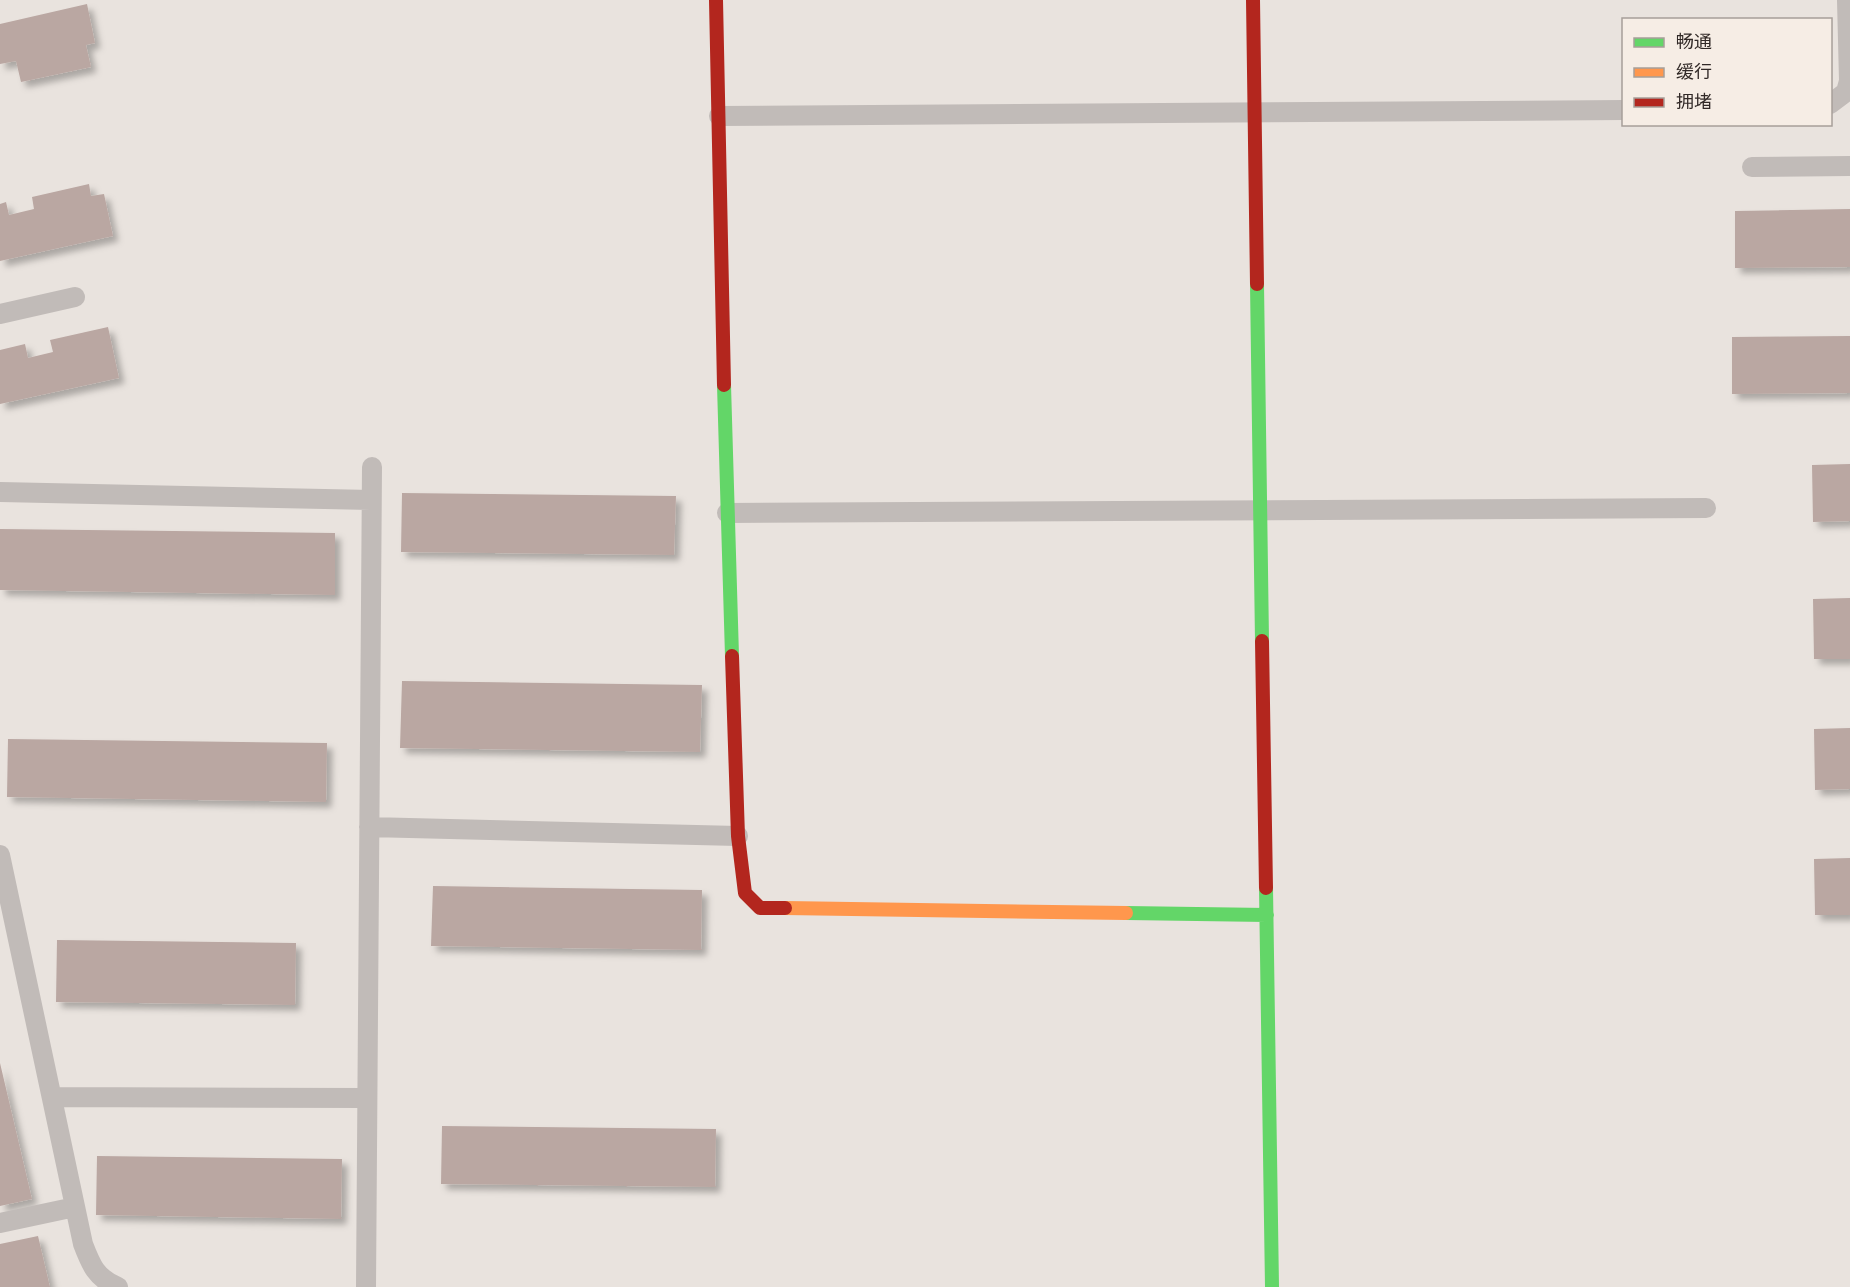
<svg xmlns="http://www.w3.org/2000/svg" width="1850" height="1287" font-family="Signika,'Noto Sans SC',sans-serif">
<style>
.building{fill:#baa7a2;filter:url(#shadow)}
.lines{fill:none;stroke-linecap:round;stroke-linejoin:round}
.lane{stroke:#c1bbb8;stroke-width:20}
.fast{stroke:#63d668;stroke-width:14}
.slow{stroke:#ff974d;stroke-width:14}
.jam{stroke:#b3261e;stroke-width:14}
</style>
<defs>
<filter id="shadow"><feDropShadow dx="5.5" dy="5.5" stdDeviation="3" flood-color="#0004"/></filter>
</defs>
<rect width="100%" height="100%" fill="#e9e3de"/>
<path class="building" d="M 87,4 L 95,43 L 86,45 L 91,67 L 21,82 L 16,61 L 0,64 L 0,24 Z
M 89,184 L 91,196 L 104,194 L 113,236 L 0,261 L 0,204 L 6,202 L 9,215 L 34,209 L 32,197 Z
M 1850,209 L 1850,267 L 1735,268 L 1735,211 Z
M 108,327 L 119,378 L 0,404 L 0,350 L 25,344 L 28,358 L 53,352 L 50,340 Z
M 1850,336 L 1850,393 L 1732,394 L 1732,337 Z
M 1850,464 L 1850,521 L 1813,522 L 1812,465 Z
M 402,493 L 676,496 L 674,555 L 401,552 Z
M 0,529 L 335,533 L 335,595 L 0,590 Z
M 1850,598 L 1850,659 L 1814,659 L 1813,599 Z
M 402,681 L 702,685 L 700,752 L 400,748 Z
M 1850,728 L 1850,789 L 1815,790 L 1814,729 Z
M 8,739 L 327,743 L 326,802 L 7,797 Z
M 1850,858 L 1850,915 L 1815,915 L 1814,859 Z
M 433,886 L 702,890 L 701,950 L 431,946 Z
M 57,940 L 296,943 L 295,1005 L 56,1002 Z
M 0,1063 L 32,1199 L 0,1206 Z
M 442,1126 L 716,1129 L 715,1187 L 441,1184 Z
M 97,1156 L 342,1159 L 341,1219 L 96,1215 Z
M 38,1236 L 50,1287 L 0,1287 L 0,1244 Z"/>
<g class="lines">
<path class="lane" d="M 1830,104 L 1846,92 L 1849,81 L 1847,0
M 719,116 L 1624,110
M 1752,167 L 1850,166
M 0,314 L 75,297
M 0,492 L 371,500
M 727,513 L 1706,508
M 369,827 L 738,836
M 0,855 L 83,1244 C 91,1265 96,1278 118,1287
M 52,1097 L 367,1098
M 0,1223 L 75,1207
M 366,1287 L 372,467"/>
<path class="fast" d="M 1257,284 L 1262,641
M 724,385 L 732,656
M 1266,888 L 1272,1287
M 1126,913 L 1267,915"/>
<path class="slow" d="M 785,908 L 1126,913"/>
<path class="jam" d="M 716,0 L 724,385
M 1253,0 L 1257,284
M 1262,641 L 1266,888
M 732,656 L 738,836 L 745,893 L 760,908 L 785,908"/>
</g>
<rect x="1622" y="18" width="210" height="108" fill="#f6ede5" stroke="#a79f99" stroke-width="1.5"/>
<rect x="1634" y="38" width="30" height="9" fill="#63d668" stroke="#a79f99" stroke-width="1.5"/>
<text x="1676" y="48" font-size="18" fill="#312927">畅通</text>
<rect x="1634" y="68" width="30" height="9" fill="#ff974d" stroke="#a79f99" stroke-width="1.5"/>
<text x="1676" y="78" font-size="18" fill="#312927">缓行</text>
<rect x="1634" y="98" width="30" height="9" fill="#b3261e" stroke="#a79f99" stroke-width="1.5"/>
<text x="1676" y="108" font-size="18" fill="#312927">拥堵</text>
</svg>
